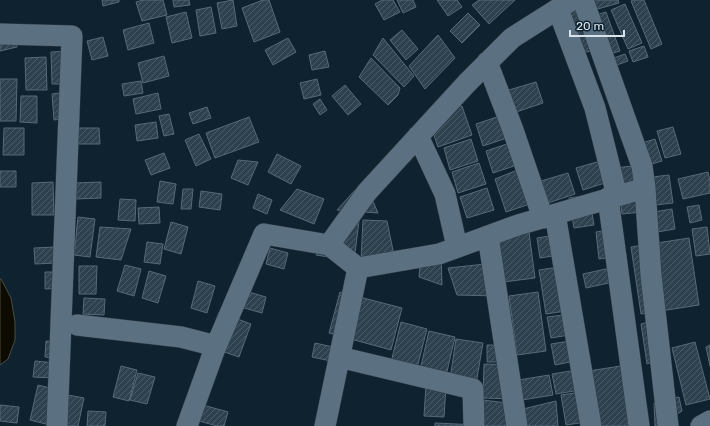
<svg xmlns="http://www.w3.org/2000/svg" width="710" height="426" font-family="Rubik,sans-serif">
<style>
.water{fill:#0d0b00;stroke:#4a4c47}
.building{fill:url(#building-hatch);stroke:#556b7a}
.lines{fill:none;stroke-linecap:round;stroke-linejoin:round}
.minor-casing{stroke:#303b46;stroke-width:22}
.minor{stroke:#5b7181;stroke-width:21}
</style>
<defs>
<pattern id="building-hatch" width="6" height="6" patternUnits="userSpaceOnUse"><rect width="6" height="6" fill="#2d414f"/><path d="M-1 1l2-2M0 6l6-6M5 7l2-2" fill="none" stroke="#4b5c69"/></pattern>
</defs>
<rect width="100%" height="100%" fill="#0e222f"/>
<path class="water" d="M 0,279 L 1,279 L 11,298 L 15,322 L 15,340 L 8,359 L 0,365 Z"/>
<path class="building" d="M 102,0 L 119,0 L 119,2 L 103,6 Z
M 143,0 L 163,0 L 167,15 L 142,21 L 136,2 Z
M 173,0 L 189,0 L 190,5 L 174,7 Z
M 233,0 L 237,26 L 222,29 L 217,3 Z
M 263,0 L 269,0 L 280,32 L 254,42 L 242,8 Z
M 382,0 L 393,0 L 400,12 L 384,20 L 375,4 Z
M 397,0 L 413,0 L 416,7 L 403,13 Z
M 437,0 L 457,0 L 462,7 L 448,16 Z
M 479,0 L 515,0 L 489,24 L 472,5 Z
M 592,0 L 618,0 L 619,3 L 594,10 Z
M 633,0 L 644,0 L 662,44 L 651,49 L 631,1 Z
M 625,4 L 642,43 L 628,49 L 611,10 Z
M 211,7 L 216,33 L 200,36 L 196,10 Z
M 581,9 L 594,50 L 583,53 L 569,13 Z
M 186,12 L 192,38 L 172,43 L 166,17 Z
M 606,12 L 620,51 L 610,54 L 596,15 Z
M 468,13 L 480,25 L 462,43 L 450,31 Z
M 149,23 L 154,43 L 128,50 L 123,30 Z
M 12,26 L 17,47 L 0,51 L 0,28 Z
M 402,30 L 418,49 L 406,60 L 390,40 Z
M 438,35 L 455,58 L 425,89 L 409,66 Z
M 103,37 L 108,56 L 92,60 L 87,41 Z
M 288,38 L 296,52 L 273,65 L 265,50 Z
M 383,38 L 414,76 L 404,87 L 373,55 Z
M 644,46 L 648,57 L 633,62 L 629,51 Z
M 72,51 L 73,84 L 52,84 L 51,52 Z
M 325,51 L 329,67 L 312,70 L 309,55 Z
M 625,54 L 628,61 L 614,66 L 611,59 Z
M 164,56 L 169,76 L 143,83 L 138,63 Z
M 46,57 L 47,90 L 26,90 L 25,58 Z
M 371,58 L 400,88 L 398,95 L 388,105 L 359,77 Z
M 0,79 L 17,79 L 16,121 L 0,121 Z
M 317,79 L 321,95 L 304,99 L 300,83 Z
M 141,81 L 143,93 L 124,96 L 122,84 Z
M 536,82 L 543,103 L 516,112 L 509,90 Z
M 345,85 L 361,104 L 348,115 L 332,96 Z
M 68,92 L 70,118 L 54,120 L 52,94 Z
M 158,93 L 161,109 L 136,114 L 133,99 Z
M 21,96 L 37,96 L 37,123 L 20,122 Z
M 320,99 L 327,110 L 320,115 L 313,104 Z
M 462,106 L 472,135 L 438,147 L 428,118 Z
M 207,107 L 211,118 L 193,124 L 189,113 Z
M 169,114 L 174,134 L 164,136 L 159,116 Z
M 503,115 L 510,137 L 483,146 L 476,124 Z
M 249,117 L 259,142 L 215,158 L 206,133 Z
M 156,122 L 158,138 L 137,141 L 135,125 Z
M 673,127 L 681,154 L 665,158 L 657,131 Z
M 4,128 L 24,128 L 24,155 L 3,155 Z
M 73,128 L 99,128 L 100,144 L 74,144 Z
M 199,134 L 211,159 L 196,166 L 185,140 Z
M 471,139 L 478,161 L 450,170 L 444,148 Z
M 655,139 L 662,161 L 645,166 L 639,144 Z
M 513,142 L 520,164 L 493,173 L 486,151 Z
M 164,153 L 170,168 L 151,175 L 145,160 Z
M 277,154 L 301,166 L 291,184 L 268,172 Z
M 238,160 L 258,162 L 248,185 L 231,178 Z
M 604,160 L 611,181 L 583,190 L 576,168 Z
M 479,163 L 486,184 L 458,193 L 452,172 Z
M 638,165 L 643,212 L 622,214 L 617,168 Z
M 520,169 L 536,202 L 506,212 L 495,179 Z
M 0,171 L 16,171 L 16,187 L 0,187 Z
M 708,172 L 710,181 L 710,193 L 683,199 L 678,179 Z
M 568,173 L 575,194 L 548,203 L 541,181 Z
M 669,175 L 673,203 L 656,205 L 652,177 Z
M 364,180 L 378,213 L 337,210 Z
M 160,181 L 176,184 L 173,204 L 157,202 Z
M 53,182 L 54,215 L 32,215 L 32,183 Z
M 101,182 L 101,198 L 75,199 L 75,183 Z
M 487,188 L 494,210 L 467,218 L 460,197 Z
M 183,189 L 193,189 L 191,209 L 181,209 Z
M 297,189 L 324,199 L 314,224 L 280,210 Z
M 201,191 L 222,194 L 220,210 L 199,207 Z
M 258,194 L 272,200 L 267,214 L 253,208 Z
M 589,195 L 594,225 L 574,228 L 569,198 Z
M 120,199 L 136,200 L 135,221 L 118,220 Z
M 699,205 L 702,220 L 690,223 L 687,207 Z
M 159,207 L 160,223 L 139,224 L 138,208 Z
M 672,209 L 675,229 L 645,234 L 641,214 Z
M 78,217 L 95,219 L 90,257 L 74,255 Z
M 363,220 L 387,221 L 396,265 L 361,260 Z
M 359,221 L 354,261 L 316,255 L 333,222 Z
M 171,222 L 188,227 L 181,254 L 164,249 Z
M 100,227 L 131,229 L 121,260 L 96,257 Z
M 707,227 L 710,254 L 696,256 L 692,229 Z
M 610,230 L 614,257 L 599,259 L 596,232 Z
M 529,232 L 535,278 L 503,282 L 497,236 Z
M 568,233 L 571,253 L 540,258 L 537,238 Z
M 689,238 L 699,305 L 641,314 L 631,247 Z
M 147,242 L 163,244 L 160,264 L 144,262 Z
M 55,247 L 56,263 L 35,264 L 34,248 Z
M 270,248 L 288,253 L 284,269 L 266,264 Z
M 441,249 L 442,285 L 419,277 L 421,253 Z
M 495,263 L 497,296 L 457,295 L 448,268 Z
M 125,265 L 141,269 L 134,296 L 117,291 Z
M 572,265 L 579,309 L 546,314 L 539,270 Z
M 79,266 L 97,266 L 96,294 L 79,294 Z
M 610,268 L 613,282 L 586,288 L 583,274 Z
M 149,271 L 166,276 L 158,303 L 142,298 Z
M 45,272 L 66,272 L 66,288 L 45,289 Z
M 198,281 L 215,286 L 207,313 L 191,308 Z
M 235,288 L 266,297 L 262,313 L 230,304 Z
M 340,292 L 402,308 L 391,350 L 329,333 Z
M 538,292 L 546,351 L 517,355 L 509,296 Z
M 84,298 L 105,299 L 104,315 L 83,314 Z
M 219,312 L 251,324 L 239,357 L 207,346 Z
M 578,313 L 581,333 L 551,338 L 547,317 Z
M 664,318 L 670,356 L 647,364 L 641,324 Z
M 401,322 L 427,329 L 417,368 L 391,362 Z
M 429,331 L 455,337 L 446,376 L 420,370 Z
M 456,339 L 483,343 L 476,384 L 450,379 Z
M 582,339 L 585,359 L 555,365 L 551,344 Z
M 46,341 L 67,343 L 65,360 L 45,357 Z
M 695,342 L 710,399 L 686,405 L 672,348 Z
M 315,343 L 333,347 L 331,361 L 312,357 Z
M 487,345 L 509,345 L 510,362 L 487,362 Z
M 710,345 L 710,366 L 706,347 Z
M 35,361 L 56,363 L 54,378 L 33,377 Z
M 639,363 L 640,426 L 598,426 L 589,371 Z
M 484,364 L 514,365 L 514,399 L 483,398 Z
M 121,366 L 137,370 L 129,401 L 113,397 Z
M 583,369 L 586,389 L 556,394 L 552,374 Z
M 138,373 L 155,377 L 147,404 L 130,400 Z
M 549,375 L 553,395 L 522,400 L 519,380 Z
M 38,385 L 62,391 L 54,426 L 30,420 Z
M 426,385 L 446,386 L 444,417 L 424,416 Z
M 581,392 L 586,422 L 566,425 L 561,395 Z
M 68,395 L 84,398 L 78,426 L 61,426 Z
M 679,397 L 682,411 L 657,426 L 655,426 L 654,403 Z
M 483,400 L 515,404 L 517,426 L 483,426 Z
M 556,401 L 558,426 L 525,426 L 523,409 Z
M 196,403 L 228,412 L 224,426 L 217,426 L 192,419 Z
M 0,405 L 19,407 L 17,423 L 0,421 Z
M 88,411 L 106,412 L 105,426 L 87,426 Z
M 435,423 L 478,425 L 478,426 L 435,426 Z"/>
<g class="lines">
<g class="minor-casing">
<path id="minor" d="M 583,0 L 642,166 L 645,188 L 651,275 L 668,426
M 558,9 L 595,108 L 617,196
M 0,34 L 72,36 L 57,426
M 487,62 L 513,130 L 543,218
M 418,136 L 445,194 L 457,247
M 608,198 L 639,426
M 555,214 L 591,426
M 488,236 L 517,426
M 358,268 L 439,254 L 518,225 L 645,188
M 77,325 L 181,337 L 216,346
M 339,357 L 473,389 L 474,426
M 187,426 L 214,351 L 264,234 L 329,245 L 367,192 L 467,83 L 512,38 L 572,0
M 325,426 L 358,268 L 329,245
M 701,426 L 710,421"/>
</g>
<use href="#minor" class="minor"/>
</g>
<path d="M570 30v6h54v-6" fill="none" stroke="#d8e4ed" stroke-width="2"/>
<text x="576" y="30" font-size="12" fill="#d8e4ed" stroke="#0e222f" stroke-width="3" paint-order="stroke">20 m</text>
</svg>
